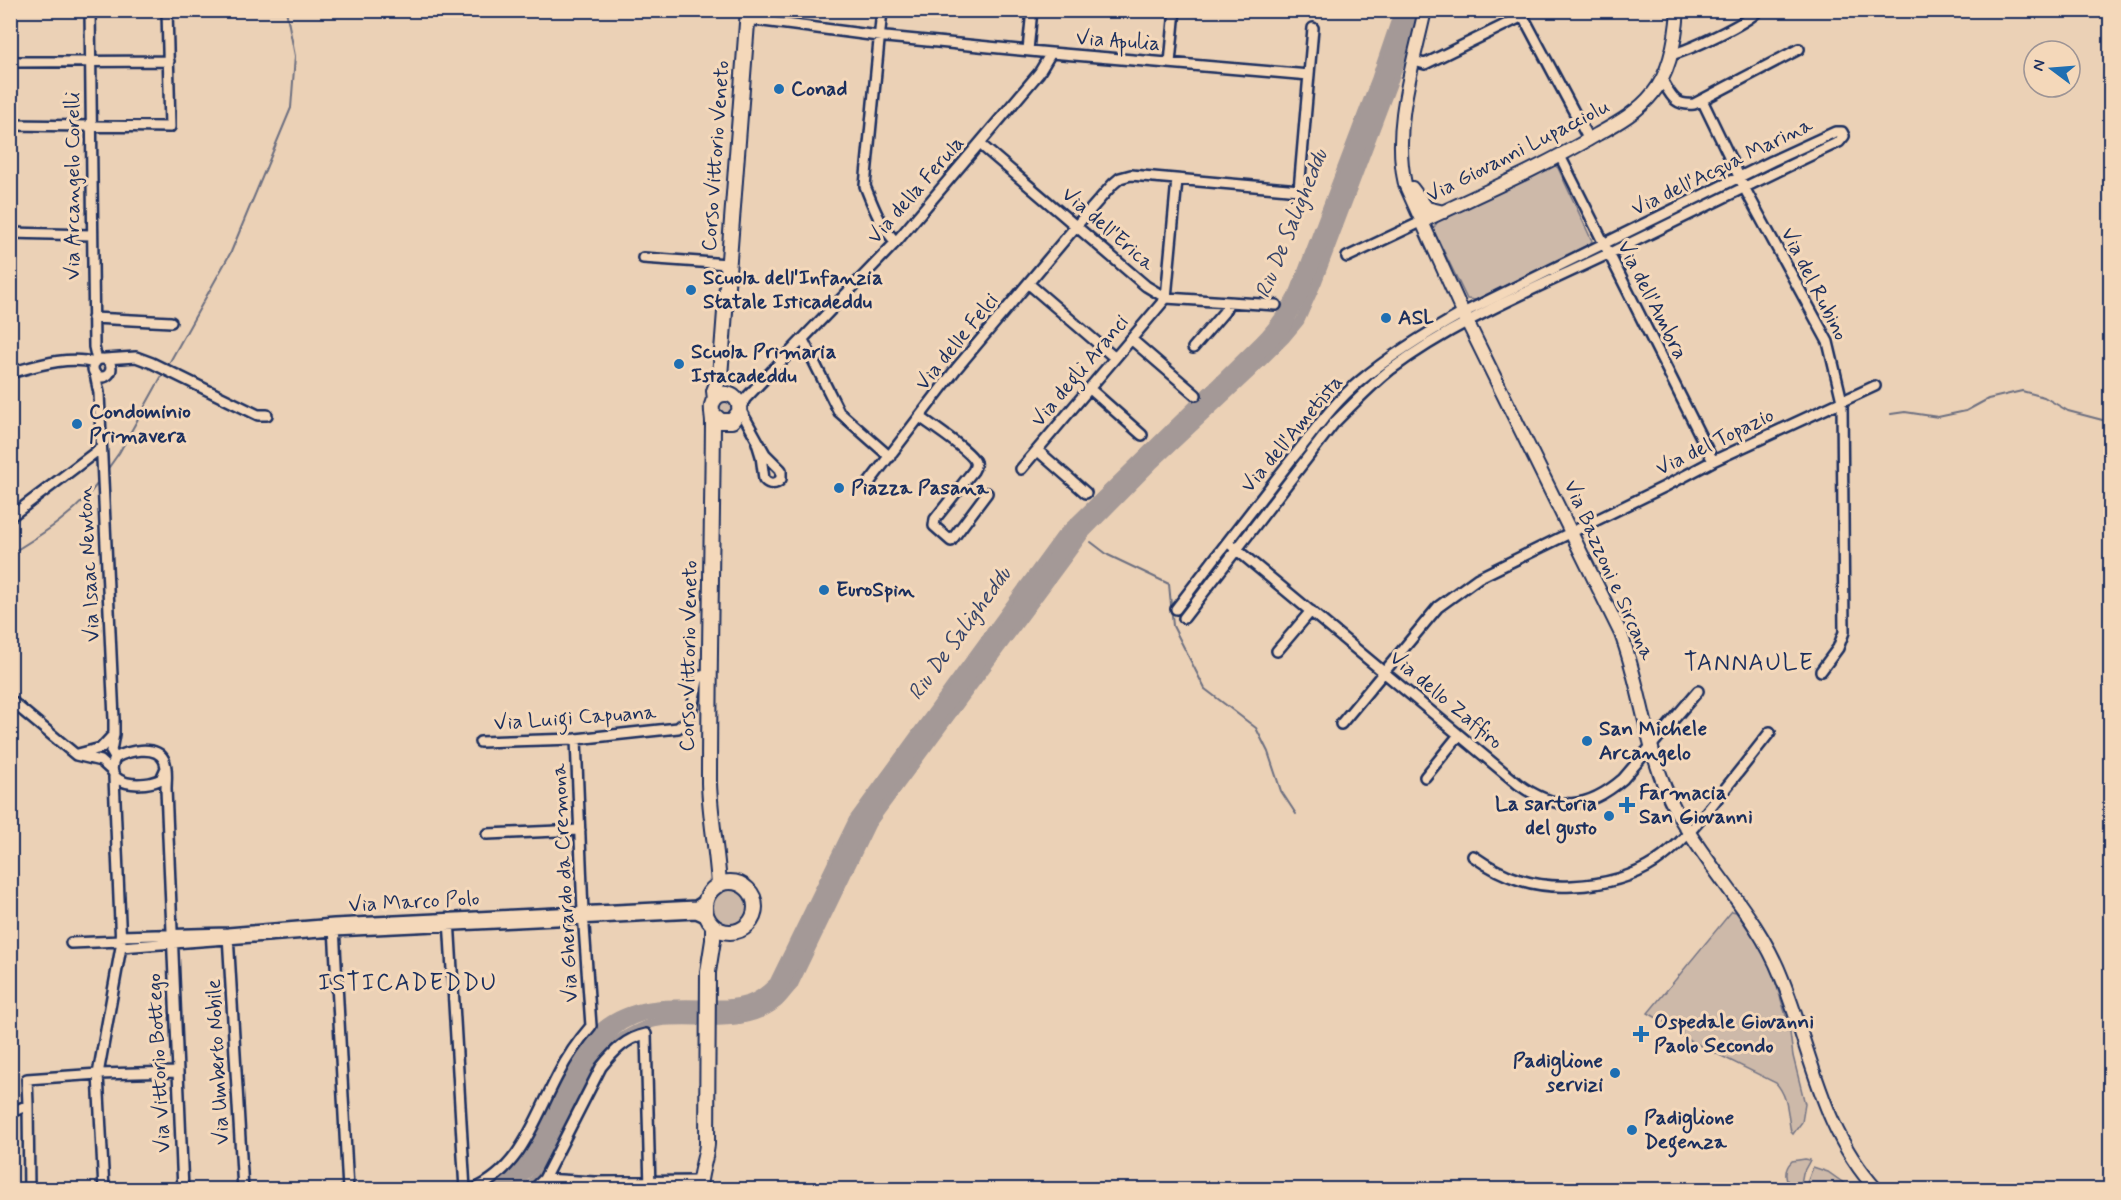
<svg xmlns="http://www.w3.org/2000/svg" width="2121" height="1200" font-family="Mynerve,sans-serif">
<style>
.green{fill:#cdb9a9;stroke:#747484;stroke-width:1.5}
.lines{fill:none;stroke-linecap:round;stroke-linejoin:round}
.stream{stroke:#6d6f80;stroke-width:2}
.canal{stroke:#a49997;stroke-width:9}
.river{stroke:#a49997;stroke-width:15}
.minor-casing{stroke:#1b2f5e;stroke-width:14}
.tertiary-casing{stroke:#1b2f5e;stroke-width:16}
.secondary-casing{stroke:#1b2f5e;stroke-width:18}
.minor{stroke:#f4d8ba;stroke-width:9}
.tertiary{stroke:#f4d8ba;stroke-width:12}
.secondary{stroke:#f4d8ba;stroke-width:14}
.poi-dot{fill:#1f6fb2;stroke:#f4d8ba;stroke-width:2}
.labels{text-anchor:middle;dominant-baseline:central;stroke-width:6;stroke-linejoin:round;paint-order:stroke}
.street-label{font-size:21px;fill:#1b2f5e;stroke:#f4d8ba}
.poi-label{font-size:21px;font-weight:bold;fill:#1b2f5e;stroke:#f4d8ba;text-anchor:start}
.water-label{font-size:22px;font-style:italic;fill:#364469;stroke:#f4d8ba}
.quarter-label{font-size:24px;letter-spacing:1.5px;fill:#1b2f5e;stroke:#f4d8ba}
</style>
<rect width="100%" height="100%" fill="#ebd1b6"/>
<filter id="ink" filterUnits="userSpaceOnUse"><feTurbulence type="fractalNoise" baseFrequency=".0167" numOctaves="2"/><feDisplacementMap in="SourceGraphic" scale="12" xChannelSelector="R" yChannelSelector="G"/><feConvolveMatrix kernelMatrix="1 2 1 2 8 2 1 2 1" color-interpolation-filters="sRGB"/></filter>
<g filter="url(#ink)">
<path class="green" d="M 1554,165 L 1558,168 L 1592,241 L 1590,244 L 1476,300 L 1467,299 L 1433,229 L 1438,221 Z
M 722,399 L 733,402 L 732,415 L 721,416 L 717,406 Z
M711 907a19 19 0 1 1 38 0a19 19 0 1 1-38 0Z
M 1732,911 L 1736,912 L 1768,958 L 1789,1025 L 1793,1056 L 1805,1104 L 1802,1122 L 1793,1134 L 1791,1132 C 1787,1113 1789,1098 1776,1083 L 1681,1036 L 1682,1032 L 1648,1013 Z
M 1805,1159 L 1810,1160 L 1803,1173 L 1800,1189 L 1791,1189 C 1785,1179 1783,1170 1792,1161 Z
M 1813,1167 L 1828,1172 L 1852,1189 L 1807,1189 L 1807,1183 Z"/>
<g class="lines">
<path class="stream" d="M 167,367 L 231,252 L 291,108 L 295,56 L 286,10
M 1891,414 L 1905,412 L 1938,417 L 1966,411 L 1988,399 L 2022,391 L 2044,397 L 2068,411 L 2110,422
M 107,470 L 119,453 L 164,372
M 1082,522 L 1083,528
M 1091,542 L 1108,555 L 1169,584 L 1173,626 L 1205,689 L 1256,728 L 1268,752 L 1281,791 L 1296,814
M 10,554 C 43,534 78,512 100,480"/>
<path class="canal" d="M 489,1190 C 552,1157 549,1068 602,1026 C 631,1003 667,1003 702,1004 C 718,1004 733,1005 748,1000 C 758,997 766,990 774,982 L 853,820 L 1061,535 L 1260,340 C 1275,325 1285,310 1295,291 L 1376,78 L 1399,10
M 524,1190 C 538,1179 547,1161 555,1145 C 571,1112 588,1062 618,1040 C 630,1032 644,1024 659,1022 C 699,1017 744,1031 778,1003 C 784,998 788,991 793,986 L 871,824 L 1071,553 L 1084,535 L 1153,465 L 1249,375 L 1285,339 L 1300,321 L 1317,283 L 1402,58 L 1417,10"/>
<path class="river" d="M 504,1190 C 515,1182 526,1173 534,1161 C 539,1153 543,1142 548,1133 C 564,1101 586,1052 613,1029 C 657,992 715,1024 763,1001 C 769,998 775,992 780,987 L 858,827 L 869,808 L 1082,522 L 1263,348 L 1285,324 L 1301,293 L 1403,30 L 1408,10"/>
<g class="minor-casing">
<path id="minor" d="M 90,10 L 94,347 L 97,360
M 882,10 L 865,186 C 873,206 880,226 896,242
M 747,19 L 886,37 L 1051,53 L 1309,75
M 1028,50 L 1032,10
M 1671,55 C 1691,49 1746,24 1759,10
M 1414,61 L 1425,64 L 1523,16 L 1589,140
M 10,62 L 169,61
M 1170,63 L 1175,10
M 1662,80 C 1671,95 1674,106 1694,104 L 1799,49
M 1702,100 L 1746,191 L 1828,342 L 1842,401 L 1844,632 L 1838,648 L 1821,671
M 10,125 L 170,127 L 167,10
M 980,144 L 1146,286 L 1166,298 L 1276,305
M 1560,156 L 1713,461
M 10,233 L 91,235
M 1347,257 L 1421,222
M 643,258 L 728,264
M 1029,284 L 1115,358
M 1166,298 L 1177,180
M 93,318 L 171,322
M 1131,339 L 1196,395
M 803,340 L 839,412 L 890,457
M 1193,348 L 1224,312 L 1229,302
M93 368a9 9 0 1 1 18 0a9 9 0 1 1-18 0Z
M 105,359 L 136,357 L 152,363 L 258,415 L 267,415
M 10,373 C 36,366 68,355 95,363
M 95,374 L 99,393 L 114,719 L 114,734 L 111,751 L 115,758
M 1089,388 L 1142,435
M 920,417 C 930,424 973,453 975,462 C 976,466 975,468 973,471 L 935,519 L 934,526 L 951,541 L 987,493
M 757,443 L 761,456 L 764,479 C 769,485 776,485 781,479 L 781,470 L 765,454 L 740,409 L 745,399 L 896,242 L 1039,73 L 1051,53
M 1037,450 L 1086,493
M 1021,469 L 1166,298
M 868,484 L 956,369 L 1077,225 L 1113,184 L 1120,178 L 1131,175 L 1299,190 L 1313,28
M 10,517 L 101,448
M 1231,545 L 1518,784 C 1557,812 1587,810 1623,779 L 1698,691
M 1176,609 C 1214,559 1252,510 1291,460 C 1313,433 1333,403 1360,381 C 1392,354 1427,333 1463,313 L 1772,161 L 1835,132 L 1842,132 L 1844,136 L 1839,142 C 1762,178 1687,216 1610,253 C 1535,289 1457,320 1390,370 C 1370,386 1352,405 1334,423 L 1184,618
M 1277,651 L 1311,611
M 10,700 L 76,755 L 101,761 L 112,771
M 1341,724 L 1438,607 L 1478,578 L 1664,487 L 1713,461 L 1875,386
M 480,742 L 576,739 L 678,728 L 686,721 L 692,708 L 698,680 L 701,676 L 709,674
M 78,754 L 101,748 L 114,734
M 166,768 L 161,779 C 145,788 101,787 115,758 C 127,751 156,744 164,760 C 168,768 166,780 166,789 L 183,1190
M 1425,777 L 1459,735
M 487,834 L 580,830
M 1473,856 C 1504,878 1534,888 1572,886 C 1644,883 1674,854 1716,800 C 1734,778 1752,755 1770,732
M 449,919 L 465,1190
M 334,927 L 348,1190
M 228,935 L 243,1190
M 120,936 L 228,933 L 334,924 L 696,906 L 707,899
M 71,943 L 121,941
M 121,947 L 334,931 L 696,913 L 707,918
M 28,1105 L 29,1190
M 10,1113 L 28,1105 L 27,1079 L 98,1074 L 177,1072
M 544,1179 L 594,1182 L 699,1181
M 104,1190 L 98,1074 L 121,947 L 114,777
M 472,1190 C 521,1170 535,1118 558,1075 C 567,1057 578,1041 591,1026 L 583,912 L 576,739
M 533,1190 L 544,1179 L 601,1067 C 614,1051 626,1038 646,1034 L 650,1190"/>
</g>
<g class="tertiary-casing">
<path id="tertiary" d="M 1425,10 C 1413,66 1392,127 1405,184 L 1463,313 L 1621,634 C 1643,693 1646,755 1676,811 C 1707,868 1757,915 1781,976 C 1811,1049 1821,1130 1877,1190
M 1412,188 L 1427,208 L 1444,212
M 1421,222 C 1480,194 1541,168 1598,134 C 1618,123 1639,111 1653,93 C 1671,71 1676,38 1678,10"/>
</g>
<g class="secondary-casing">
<path id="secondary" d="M 715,399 L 714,391 L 720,376 L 723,338 L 748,10
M 713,414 L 721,421 L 732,421 L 739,412 C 742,392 716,387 712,405 C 711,410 713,417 713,423 C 712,543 709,663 709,783 C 710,817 717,851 719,885
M705 907a25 25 0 1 1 50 0a25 25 0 1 1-50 0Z
M 699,1190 C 699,1174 706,1159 707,1144 L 708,972 L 713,940 L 713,925"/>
</g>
<use href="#minor" class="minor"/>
<use href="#tertiary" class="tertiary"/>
<use href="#secondary" class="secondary"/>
</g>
</g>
<g class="poi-dot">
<circle cx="779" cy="89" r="6"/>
<circle cx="691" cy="290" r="6"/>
<circle cx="1386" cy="318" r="6"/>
<circle cx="679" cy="364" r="6"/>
<circle cx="77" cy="424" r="6"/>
<circle cx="839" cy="488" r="6"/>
<circle cx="824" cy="590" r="6"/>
<circle cx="1587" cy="741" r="6"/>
<path d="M1624 796h6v6h6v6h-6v6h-6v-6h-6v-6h6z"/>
<circle cx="1609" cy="816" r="6"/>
<path d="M1638 1025h6v6h6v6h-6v6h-6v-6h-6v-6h6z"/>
<circle cx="1615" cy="1073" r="6"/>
<circle cx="1632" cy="1130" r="6"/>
</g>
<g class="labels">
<g class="street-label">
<text transform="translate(1118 41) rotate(4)">Via Apulia</text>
<text transform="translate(1518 151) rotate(-27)">Via Giovanni Lupacciolu</text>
<text transform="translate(716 156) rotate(-86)">Corso Vittorio Veneto</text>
<text transform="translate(1722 167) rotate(-26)">Via dell'Acqua Marina</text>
<text transform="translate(73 186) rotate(-90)">Via Arcangelo Corelli</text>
<text transform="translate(916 190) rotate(-49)">Via della Ferula</text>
<text transform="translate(1108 229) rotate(41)">Via dell'Erica</text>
<text transform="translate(1814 284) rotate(63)">Via del Rubino</text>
<text transform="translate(1652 300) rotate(63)">Via dell'Ambra</text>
<text transform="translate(957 342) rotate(-51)">Via delle Felci</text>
<text transform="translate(1080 371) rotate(-50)">Via degli Aranci</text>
<text transform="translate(1292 434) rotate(-50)">Via dell'Ametista</text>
<text transform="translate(1715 442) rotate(-26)">Via del Topazio</text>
<text transform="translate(89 564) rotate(-93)">Via Isaac Newton</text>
<text transform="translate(1609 570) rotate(66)">Via Bazzoni e Sircana</text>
<text transform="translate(689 656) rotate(-89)">Corso Vittorio Veneto</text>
<text transform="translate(1446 700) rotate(40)">Via dello Zaffiro</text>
<text transform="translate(575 718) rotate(-4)">Via Luigi Capuana</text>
<text transform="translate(565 883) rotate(-93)">Via Gherardo da Cremona</text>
<text transform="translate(414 902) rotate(-3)">Via Marco Polo</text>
<text transform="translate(218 1062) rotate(-93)">Via Umberto Nobile</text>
<text transform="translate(159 1063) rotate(-93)">Via Vittorio Bottego</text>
</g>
<g class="poi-label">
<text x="791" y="89">Conad</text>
<text x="703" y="278">Scuola dell'Infanzia<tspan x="703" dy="24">Statale Isticadeddu</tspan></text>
<text x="1398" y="318">ASL</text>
<text x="691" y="352">Scuola Primaria<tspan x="691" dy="24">Istacadeddu</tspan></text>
<text x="89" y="412">Condominio<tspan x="89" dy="24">Primavera</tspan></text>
<text x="851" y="488">Piazza Pasana</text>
<text x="836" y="590">EuroSpin</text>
<text x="1599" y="729">San Michele<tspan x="1599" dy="24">Arcangelo</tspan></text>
<text x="1639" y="793">Farmacia<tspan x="1639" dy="24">San Giovanni</tspan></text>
<text x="1597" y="804" text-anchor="end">La sartoria<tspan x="1597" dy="24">del gusto</tspan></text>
<text x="1654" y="1022">Ospedale Giovanni<tspan x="1654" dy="24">Paolo Secondo</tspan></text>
<text x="1603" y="1061" text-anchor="end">Padiglione<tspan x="1603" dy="24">servizi</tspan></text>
<text x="1644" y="1118">Padiglione<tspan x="1644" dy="24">Degenza</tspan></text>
</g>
<g class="water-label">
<text transform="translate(1292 224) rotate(-68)">Riu De Saligheddu</text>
<text transform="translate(960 634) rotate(-54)">Riu De Saligheddu</text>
</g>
<g class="quarter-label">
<text x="1749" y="663">TANNAULE</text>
<text x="408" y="983">ISTICADEDDU</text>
</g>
</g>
<rect width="2121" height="1200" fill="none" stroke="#f4d8ba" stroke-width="36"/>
<rect x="18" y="18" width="2085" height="1164" fill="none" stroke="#1b2f5e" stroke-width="2" filter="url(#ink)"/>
<g transform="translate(2052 69) rotate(286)"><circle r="28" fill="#f4d8ba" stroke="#9d9495" stroke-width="1.5"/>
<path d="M0-4.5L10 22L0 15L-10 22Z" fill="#1f6fb2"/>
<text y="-9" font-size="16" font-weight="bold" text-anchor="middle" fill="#1b2f5e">N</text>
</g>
</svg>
